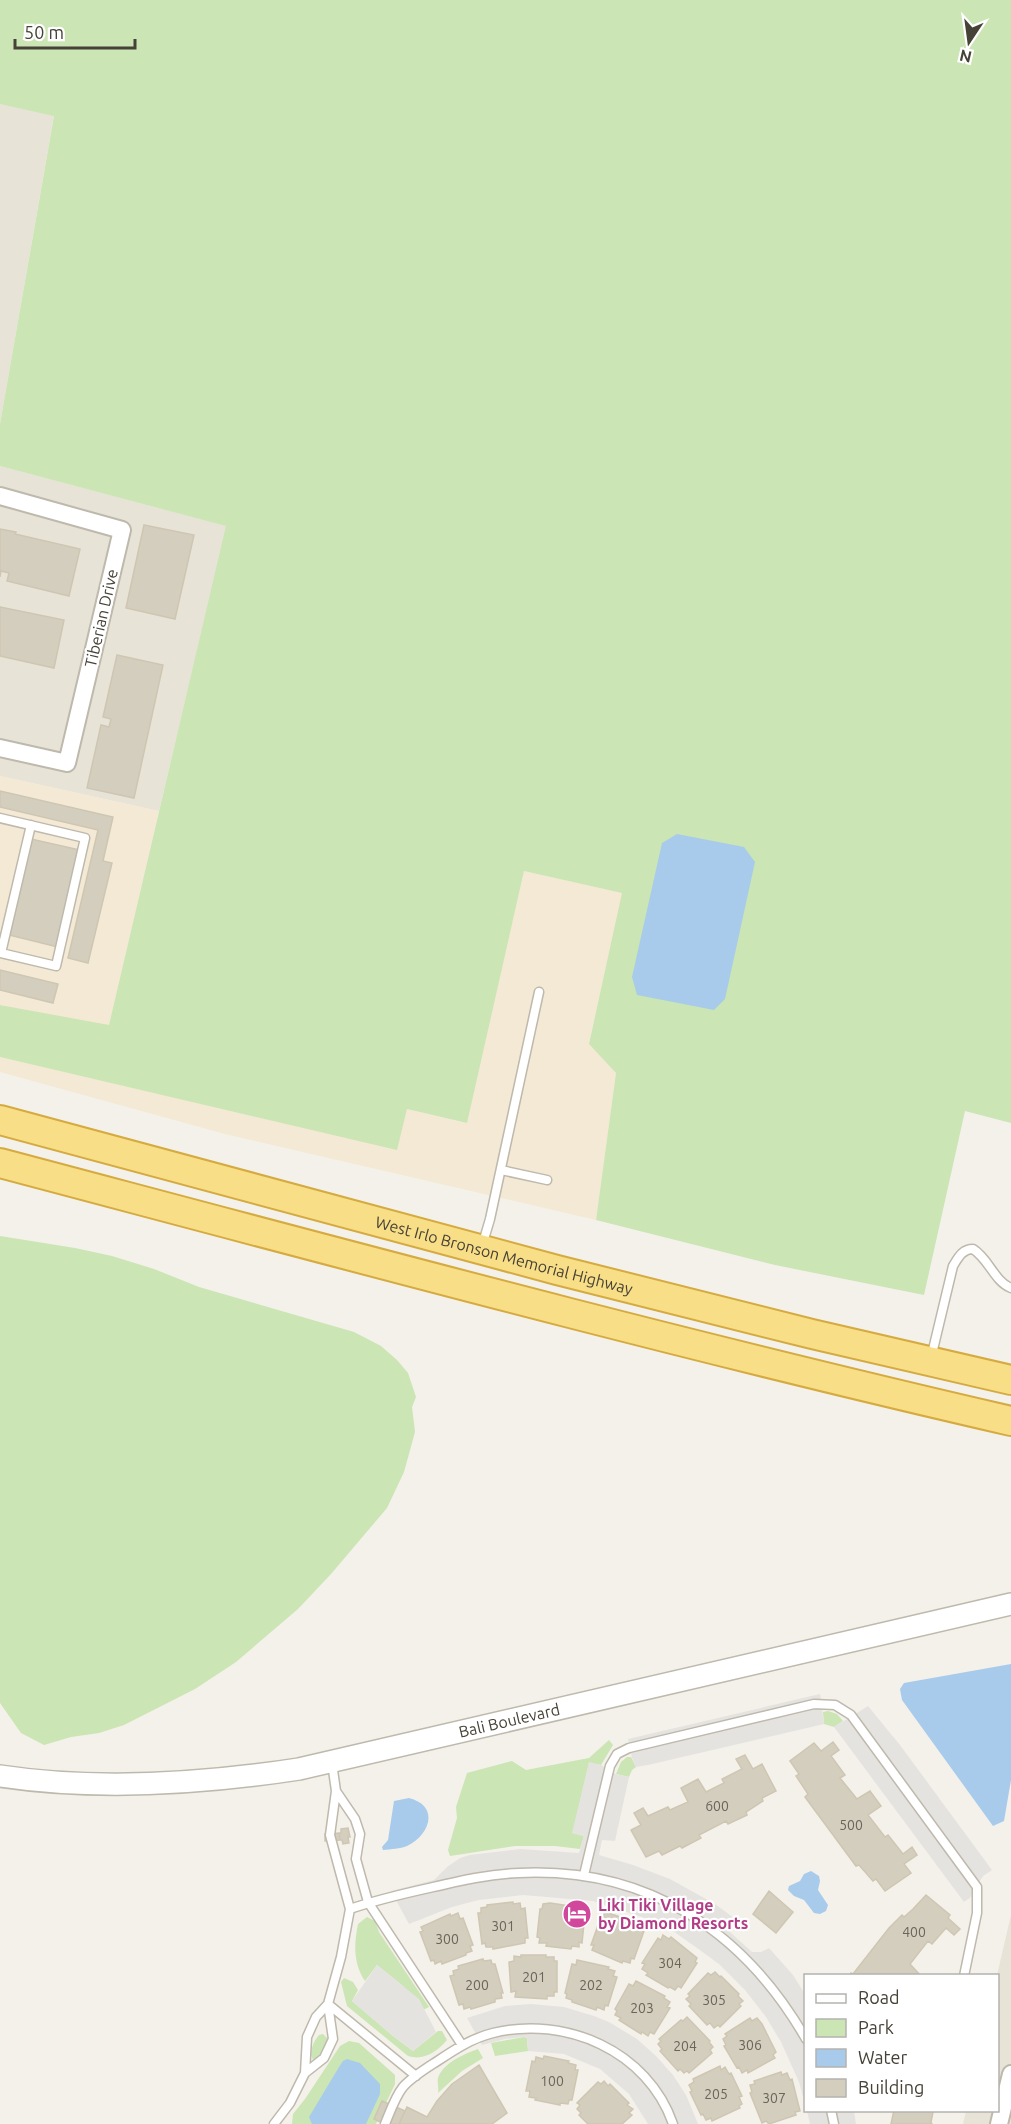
<svg xmlns="http://www.w3.org/2000/svg" width="1011" height="2124" font-family="Ubuntu,sans-serif">
<style>
.residential{fill:#e7e3d7}
.commercial{fill:#f4e9d5}
.green{fill:#cbe5b4}
.parking{fill:#e5e3e0}
.water{fill:#a8cbec}
.building{fill:#d4cebf;stroke:#cfc6b2;stroke-width:1.5}
.lines{fill:none;stroke-linecap:round;stroke-linejoin:round}
.service-casing{stroke:#beb9ac;stroke-width:11}
.minor-casing{stroke:#beb9ac;stroke-width:20}
.tertiary-casing{stroke:#beb9ac;stroke-width:24}
.trunk-casing{stroke:#d5ab41;stroke-width:32}
.service{stroke:#fff;stroke-width:8}
.minor{stroke:#fff;stroke-width:16}
.tertiary{stroke:#fff;stroke-width:21}
.trunk{stroke:#f8de86;stroke-width:28}
.labels{text-anchor:middle;dominant-baseline:central;stroke-width:4.5;stroke-linejoin:round;paint-order:stroke}
.number-label{font-size:14px;fill:#6a6559}
.street-label{font-size:16px;fill:#464237;stroke:#fff}
.hotel-label{font-size:16px;font-weight:bold;fill:#b23c85;stroke:#fff;text-anchor:start}
</style>
<rect width="100%" height="100%" fill="#f3f1e9"/>
<path class="residential" d="M 0,104 L 54,115 L 0,424 Z
M 0,466 L 227,526 L 159,811 L 0,776 Z
M 1011,1915 L 1011,2124 L 963,2124 L 966,2111 L 998,2110 L 997,1975 Z"/>
<path class="commercial" d="M 0,776 L 159,811 L 109,1026 L 0,1005 Z
M 524,871 L 623,893 L 589,1043 L 616,1073 L 596,1220 L 225,1134 L 0,1072 L 0,1057 L 396,1149 L 407,1109 L 466,1123 Z"/>
<path class="green" d="M 0,0 L 1011,0 L 1011,1123 L 965,1111 L 924,1295 L 775,1265 L 596,1220 L 616,1073 L 589,1044 L 622,893 L 524,871 L 467,1123 L 407,1109 L 397,1150 L 0,1057 L 0,1005 L 109,1025 L 226,526 L 0,466 L 0,424 L 54,116 L 0,104 Z
M 0,1236 L 75,1248 L 112,1256 L 154,1269 L 199,1287 L 354,1332 L 381,1346 L 397,1360 L 408,1373 L 416,1397 L 412,1407 L 415,1432 L 404,1472 L 387,1508 L 331,1574 L 298,1609 L 236,1662 L 195,1689 L 124,1725 L 99,1733 L 71,1737 L 44,1745 L 21,1733 L 0,1703 Z
M 828,1711 L 837,1714 L 843,1721 L 834,1727 L 824,1724 L 823,1712 Z
M 609,1740 L 613,1745 L 601,1765 L 589,1763 L 573,1833 L 584,1836 L 580,1849 L 555,1846 L 515,1846 L 450,1856 L 448,1850 L 457,1818 L 456,1807 L 467,1773 L 512,1761 L 526,1770 L 589,1758 Z
M 627,1757 L 631,1757 L 636,1767 L 632,1770 L 629,1777 L 616,1774 L 621,1762 Z
M 367,1917 L 375,1921 L 379,1932 L 429,2007 L 419,2012 L 403,1986 L 377,1965 L 365,1981 C 353,1963 354,1944 358,1924 Z
M 344,1978 L 353,1982 L 358,1990 L 352,2001 L 393,2036 L 413,2051 L 438,2031 L 442,2031 L 447,2040 C 437,2052 423,2061 408,2056 L 347,2006 L 341,1982 Z
M 323,2034 L 328,2039 C 328,2048 322,2058 313,2060 C 309,2052 313,2042 319,2035 Z
M 524,2037 L 527,2038 L 528,2051 L 495,2056 L 491,2043 Z
M 349,2041 L 359,2043 L 395,2075 L 395,2084 L 376,2124 L 292,2124 L 293,2114 L 305,2099 L 340,2046 Z
M 478,2049 L 483,2058 L 462,2071 L 438,2093 C 439,2089 437,2082 438,2078 C 443,2063 464,2054 478,2049 Z"/>
<path class="parking" d="M 820,1694 L 824,1724 L 648,1765 L 636,1767 L 632,1758 L 628,1739 Z
M 868,1706 L 900,1745 L 992,1870 L 983,1876 L 970,1898 L 964,1902 L 834,1727 Z
M 589,1762 L 601,1765 L 616,1774 L 629,1777 L 615,1841 L 602,1840 L 599,1855 L 633,1865 L 670,1879 L 715,1904 L 738,1921 L 730,1932 L 752,1952 L 761,1952 L 769,1948 L 793,1975 L 805,1994 L 805,2104 L 799,2082 L 781,2042 L 766,2017 L 745,1990 L 719,1964 L 697,1948 L 673,1931 L 648,1919 L 593,1901 L 523,1895 L 479,1900 L 452,1907 L 409,1924 L 391,1891 L 434,1880 L 447,1867 L 460,1858 L 470,1855 L 520,1849 L 579,1853 L 584,1836 L 572,1833 Z
M 377,1965 L 419,1999 L 436,2032 L 413,2051 L 393,2036 L 352,2001 Z
M 531,2004 L 564,2007 L 594,2016 L 609,2022 L 637,2039 L 656,2056 L 673,2075 L 686,2095 L 698,2124 L 648,2124 L 629,2094 L 600,2069 L 564,2054 L 528,2051 L 527,2038 L 524,2037 L 505,2039 L 482,2045 L 467,2018 L 505,2006 Z
M 807,2111 L 854,2111 L 856,2124 L 810,2124 Z"/>
<path class="water" d="M 677,834 L 744,847 L 755,862 L 725,999 L 714,1010 L 637,995 L 632,977 L 662,843 Z
M 1011,1664 L 1011,1780 L 1004,1821 L 993,1826 L 902,1700 L 900,1689 L 904,1683 Z
M 409,1798 C 440,1806 430,1835 407,1846 C 400,1849 391,1849 383,1850 L 382,1847 L 388,1840 L 394,1801 Z
M 811,1871 L 819,1876 L 820,1881 L 818,1890 L 828,1905 L 826,1911 L 820,1914 L 814,1913 L 804,1900 L 794,1896 L 788,1890 L 789,1886 L 800,1881 L 804,1874 Z
M 347,2059 L 360,2063 L 380,2084 L 380,2094 L 366,2124 L 312,2124 L 309,2117 L 339,2067 L 343,2061 Z"/>
<path class="building" d="M 144,525 L 194,535 L 175,619 L 126,608 Z
M 0,529 L 16,532 L 15,534 L 80,549 L 69,596 L 7,581 L 9,573 L 1,571 L 0,577 Z
M 0,607 L 64,620 L 54,668 L 0,656 Z
M 117,655 L 163,665 L 134,798 L 87,788 L 101,725 L 109,727 L 111,719 L 103,717 Z
M 0,791 L 113,817 L 103,861 L 112,863 L 88,963 L 68,958 L 98,830 L 0,807 Z
M 31,839 L 80,850 L 58,947 L 9,935 Z
M 0,970 L 58,984 L 53,1003 L 0,990 Z
M 833,1742 L 839,1750 L 831,1756 L 845,1775 L 840,1778 L 857,1799 L 870,1791 L 881,1806 L 868,1815 L 885,1837 L 888,1835 L 903,1854 L 912,1847 L 917,1855 L 904,1864 L 911,1873 L 885,1891 L 876,1879 L 873,1881 L 859,1865 L 856,1866 L 805,1797 L 808,1794 L 796,1776 L 799,1774 L 790,1761 L 814,1743 L 821,1751 Z
M 745,1755 L 753,1769 L 762,1764 L 776,1791 L 762,1798 L 763,1801 L 746,1812 L 747,1815 L 728,1824 L 726,1821 L 699,1835 L 701,1838 L 682,1848 L 680,1846 L 662,1855 L 659,1851 L 646,1857 L 631,1830 L 641,1825 L 634,1813 L 643,1808 L 648,1816 L 668,1807 L 670,1810 L 688,1802 L 681,1788 L 698,1779 L 706,1792 L 724,1783 L 722,1779 L 742,1769 L 736,1759 Z
M 348,1828 L 350,1837 L 348,1837 L 349,1843 L 343,1844 L 342,1840 L 340,1840 L 339,1833 L 341,1833 L 341,1829 Z
M 339,1833 L 340,1840 L 325,1841 L 325,1834 Z
M 769,1891 L 793,1912 L 776,1933 L 753,1914 Z
M 926,1895 L 950,1915 L 948,1918 L 960,1929 L 954,1935 L 946,1928 L 932,1944 L 928,1941 L 910,1964 L 921,1976 L 850,1976 L 851,1973 L 853,1974 L 889,1928 L 902,1915 L 904,1917 L 913,1909 Z
M 513,1902 L 513,1904 L 520,1903 L 521,1909 L 525,1908 L 528,1938 L 525,1938 L 525,1943 L 493,1949 L 493,1947 L 486,1947 L 485,1943 L 482,1944 L 478,1913 L 481,1913 L 481,1908 L 487,1907 L 487,1905 Z
M 550,1903 L 583,1908 L 583,1913 L 585,1913 L 582,1943 L 579,1942 L 579,1947 L 572,1946 L 571,1949 L 546,1946 L 547,1943 L 539,1943 L 540,1938 L 537,1937 L 540,1909 L 542,1909 L 543,1904 Z
M 605,1912 L 636,1922 L 636,1923 L 643,1926 L 641,1931 L 644,1931 L 634,1959 L 631,1958 L 630,1963 L 623,1961 L 622,1963 L 592,1950 L 594,1945 L 591,1945 L 601,1917 L 603,1917 Z
M 458,1913 L 460,1919 L 463,1918 L 473,1945 L 470,1946 L 472,1951 L 466,1953 L 466,1955 L 442,1964 L 441,1961 L 435,1964 L 434,1960 L 431,1961 L 420,1932 L 423,1931 L 421,1927 L 450,1914 L 451,1916 Z
M 663,1935 L 669,1939 L 671,1937 L 697,1958 L 695,1962 L 697,1963 L 681,1988 L 678,1986 L 675,1990 L 670,1987 L 668,1988 L 646,1975 L 648,1973 L 642,1969 L 645,1964 L 642,1963 L 658,1938 L 661,1940 Z
M 521,1955 L 546,1955 L 546,1957 L 554,1957 L 554,1961 L 557,1961 L 557,1992 L 554,1992 L 554,1996 L 547,1996 L 547,1999 L 515,1997 L 516,1991 L 511,1992 L 509,1962 L 514,1961 L 514,1956 L 521,1957 Z
M 483,1959 L 484,1961 L 491,1960 L 492,1964 L 495,1964 L 503,1993 L 501,1993 L 502,1998 L 495,1999 L 495,2002 L 471,2009 L 470,2007 L 464,2009 L 463,2004 L 459,2005 L 450,1976 L 454,1975 L 453,1971 L 459,1969 L 458,1966 Z
M 577,1960 L 609,1967 L 608,1969 L 615,1971 L 613,1976 L 617,1977 L 608,2006 L 605,2005 L 604,2010 L 597,2007 L 596,2010 L 572,2002 L 572,2000 L 566,1998 L 567,1994 L 565,1993 L 572,1964 L 576,1965 Z
M 715,1972 L 720,1977 L 721,1976 L 739,1994 L 738,1996 L 743,2001 L 739,2004 L 741,2006 L 720,2027 L 718,2025 L 714,2028 L 710,2023 L 707,2025 L 689,2006 L 691,2004 L 686,1999 L 690,1996 L 688,1994 L 708,1973 L 711,1975 Z
M 636,1981 L 665,1996 L 664,1998 L 670,2002 L 667,2007 L 670,2008 L 654,2034 L 650,2032 L 648,2036 L 642,2032 L 641,2034 L 619,2020 L 621,2018 L 615,2015 L 617,2011 L 615,2009 L 629,1984 L 633,1986 Z
M 687,2017 L 710,2041 L 709,2042 L 713,2047 L 710,2050 L 712,2053 L 689,2073 L 687,2071 L 684,2073 L 680,2069 L 678,2071 L 660,2051 L 662,2049 L 658,2044 L 661,2041 L 659,2039 L 681,2020 L 683,2021 Z
M 750,2018 L 752,2021 L 757,2018 L 762,2024 L 776,2052 L 773,2055 L 775,2058 L 748,2073 L 747,2070 L 742,2073 L 739,2067 L 737,2068 L 724,2046 L 726,2045 L 723,2039 L 727,2036 L 725,2034 Z
M 544,2056 L 569,2061 L 568,2063 L 576,2065 L 575,2070 L 578,2070 L 572,2100 L 569,2100 L 568,2104 L 560,2103 L 560,2105 L 535,2100 L 536,2098 L 529,2097 L 530,2091 L 526,2091 L 532,2061 L 535,2062 L 536,2057 L 543,2059 Z
M 479,2065 L 507,2113 L 492,2124 L 399,2124 L 407,2107 L 427,2117 L 437,2101 L 452,2084 Z
M 720,2066 L 721,2070 L 725,2067 L 729,2074 L 731,2073 L 742,2096 L 739,2097 L 742,2104 L 739,2106 L 740,2108 L 712,2121 L 711,2118 L 706,2120 L 703,2114 L 701,2115 L 690,2092 L 692,2091 L 689,2085 L 694,2082 L 693,2079 Z
M 781,2072 L 782,2075 L 787,2073 L 790,2080 L 792,2079 L 800,2111 L 795,2112 L 796,2115 L 769,2124 L 766,2121 L 762,2123 L 750,2093 L 752,2092 L 750,2085 L 755,2084 L 754,2081 Z
M 604,2081 L 608,2086 L 610,2084 L 629,2103 L 627,2105 L 633,2109 L 629,2113 L 632,2115 L 622,2124 L 588,2124 L 579,2115 L 581,2113 L 577,2109 L 580,2105 L 577,2103 L 598,2082 L 601,2084 Z
M 382,2101 L 405,2111 L 399,2124 L 384,2124 L 374,2119 Z
M 894,2110 L 931,2110 L 933,2112 L 931,2122 L 932,2124 L 891,2124 Z"/>
<g class="lines">
<g class="service-casing">
<path id="service" d="M 0,818 L 85,838 L 56,966 L 1,953 L 31,825
M 501,1170 L 547,1180
M 482,1246 L 490,1219 L 539,992
M 931,1358 L 953,1266 C 958,1258 962,1249 973,1249 C 989,1259 994,1281 1011,1288
M 336,1791 L 355,1819 L 360,1834 L 356,1859 L 368,1902 L 462,2045
M 584,1875 L 610,1766 L 617,1754 L 629,1748 L 814,1704 L 835,1705 L 851,1715 L 977,1887 L 977,1913 L 964,1976
M 350,1909 C 376,1900 402,1894 429,1888 C 459,1881 488,1874 519,1873 C 647,1867 743,1930 806,2039
M 328,2004 L 416,2076
M 305,2073 L 324,2058 L 333,2039 L 328,2004 L 341,1957 L 350,1909 L 330,1835 L 336,1791 L 332,1763
M 831,2110 L 834,2124
M 274,2124 L 290,2103 L 305,2073 L 307,2037 L 316,2017 L 328,2004
M 385,2124 C 390,2112 395,2097 403,2087 C 412,2077 425,2069 436,2062 C 454,2050 472,2038 493,2033 C 565,2015 648,2051 673,2124"/>
</g>
<g class="minor-casing">
<path id="minor" d="M 0,496 L 122,530 L 67,763 L 0,748
M 999,2124 L 1011,2074"/>
</g>
<g class="tertiary-casing">
<g id="tertiary">
<path id="s1" d="M 0,1776 C 99,1791 201,1784 299,1769 L 1011,1604"/>
</g>
</g>
<g class="trunk-casing">
<g id="trunk">
<path id="s2" d="M 0,1120 L 557,1270 L 812,1334 L 1011,1380"/>
<path d="M 0,1163 C 336,1252 672,1343 1011,1421"/>
</g>
</g>
<use href="#service" class="service"/>
<use href="#minor" class="minor"/>
<use href="#tertiary" class="tertiary"/>
<use href="#trunk" class="trunk"/>
</g>
<defs>
<g id="hotel-disc" transform="scale(1.5)"><circle r="9.5" fill="#d1479c" stroke="#fff"/><path d="M-6-4.5h1.5V1H6V5H4.5V3h-9V5H-6ZM-4 0a1.8 1.8 0 1 1 3.6 0ZM.5 0V-2.5h3Q6-2.5 6 0Z" fill="#fff"/></g>
</defs>
<g fill-rule="evenodd">
<use href="#hotel-disc" x="577" y="1914"/>
</g>
<g class="labels">
<g class="number-label">
<text x="717" y="1806">600</text>
<text x="851" y="1825">500</text>
<text x="503" y="1926">301</text>
<text x="914" y="1932">400</text>
<text x="447" y="1939">300</text>
<text x="670" y="1963">304</text>
<text x="534" y="1977">201</text>
<text x="477" y="1985">200</text>
<text x="591" y="1985">202</text>
<text x="714" y="2000">305</text>
<text x="642" y="2008">203</text>
<text x="750" y="2045">306</text>
<text x="685" y="2046">204</text>
<text x="552" y="2081">100</text>
<text x="716" y="2094">205</text>
<text x="774" y="2098">307</text>
</g>
<g class="street-label">
<text transform="translate(101 618) rotate(-77)">Tiberian Drive</text>
<text stroke="none"><textPath href="#s2" startOffset="522">West Irlo Bronson Memorial Highway</textPath></text>
<text stroke="none"><textPath href="#s1" startOffset="516">Bali Boulevard</textPath></text>
</g>
<g class="hotel-label">
<text x="598" y="1905">Liki Tiki Village<tspan x="598" dy="18">by Diamond Resorts</tspan></text>
</g>
</g>
<rect x="804" y="1974" width="195" height="138" fill="#ffffff" stroke="#b5b3af" stroke-width="1.5"/>
<rect x="816" y="1994" width="30" height="9" fill="#ffffff" stroke="#b5b3af" stroke-width="1.5"/>
<text x="858" y="2004" font-size="18" fill="#464237">Road</text>
<rect x="816" y="2019" width="30" height="18" fill="#cbe5b4" stroke="#b5b3af" stroke-width="1.5"/>
<text x="858" y="2034" font-size="18" fill="#464237">Park</text>
<rect x="816" y="2049" width="30" height="18" fill="#a8cbec" stroke="#b5b3af" stroke-width="1.5"/>
<text x="858" y="2064" font-size="18" fill="#464237">Water</text>
<rect x="816" y="2079" width="30" height="18" fill="#d4cebf" stroke="#b5b3af" stroke-width="1.5"/>
<text x="858" y="2094" font-size="18" fill="#464237">Building</text>
<g transform="translate(969 42) rotate(193)" stroke="#ffffff" stroke-width="4.5" paint-order="stroke">
<path d="M0-4.5L10 22L0 15L-10 22Z" fill="#464237"/>
<text y="-9" font-size="16" font-weight="bold" text-anchor="middle" fill="#464237">N</text>
</g>
<path d="M15 39v9h120v-9" fill="none" stroke="#464237" stroke-width="3"/>
<text x="24" y="39" font-size="18" fill="#464237" stroke="#ffffff" stroke-width="4.5" paint-order="stroke">50 m</text>
</svg>
